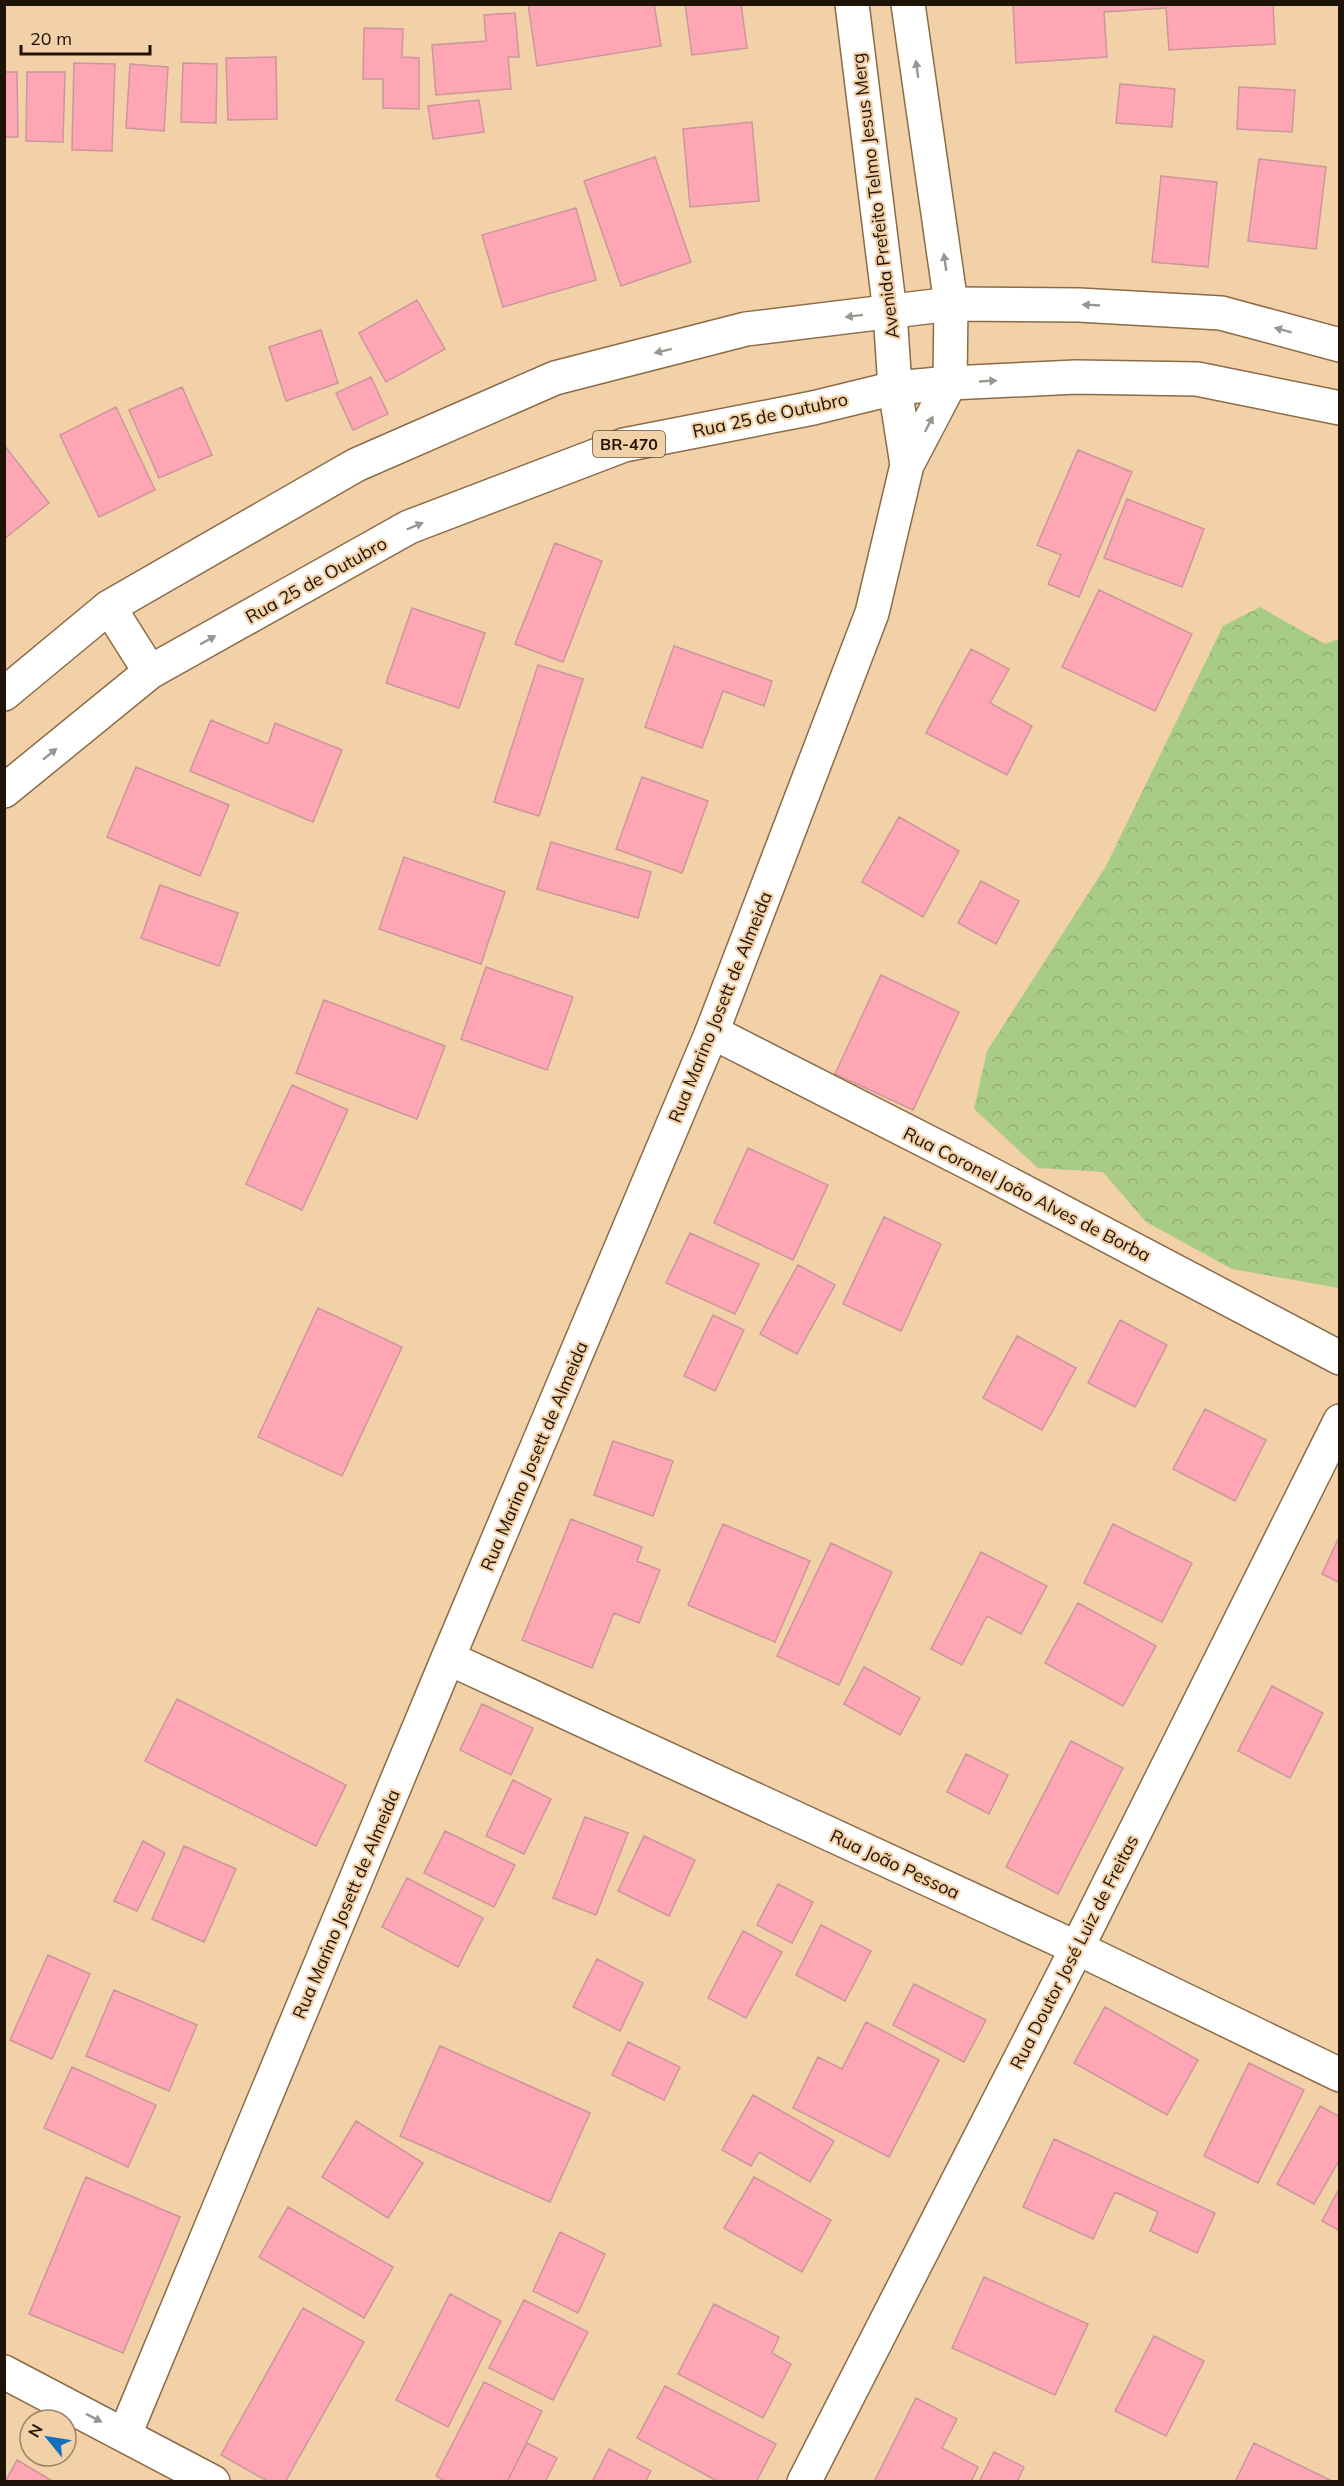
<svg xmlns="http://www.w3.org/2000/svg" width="1344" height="2486" font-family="Mulish,sans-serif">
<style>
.forest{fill:url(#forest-crowns)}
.building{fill:#fea6b3;stroke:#cc969d;stroke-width:1.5}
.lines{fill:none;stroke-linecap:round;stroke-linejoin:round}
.minor-casing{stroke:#8b6c47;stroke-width:36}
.tertiary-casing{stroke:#8b6c47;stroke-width:36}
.secondary-casing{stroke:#8b6c47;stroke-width:36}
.primary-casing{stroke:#8b6c47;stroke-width:36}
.minor{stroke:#fff;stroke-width:33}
.tertiary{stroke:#fff;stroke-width:33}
.secondary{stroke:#fff;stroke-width:33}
.primary{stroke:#fff;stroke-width:33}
.oneway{fill:#9a958e}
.labels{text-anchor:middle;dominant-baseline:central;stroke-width:4.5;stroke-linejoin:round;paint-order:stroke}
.shield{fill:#f2d0a8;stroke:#5e4c36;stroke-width:1.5}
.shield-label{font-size:16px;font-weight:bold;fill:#1f1305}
.street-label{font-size:18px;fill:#1f1305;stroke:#f2d0a8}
</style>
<defs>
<pattern id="forest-crowns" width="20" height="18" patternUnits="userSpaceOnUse" patternTransform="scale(1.5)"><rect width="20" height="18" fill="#a8cc85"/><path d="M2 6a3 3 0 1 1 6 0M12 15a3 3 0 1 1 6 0" fill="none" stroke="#90ae71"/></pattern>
</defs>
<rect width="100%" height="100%" fill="#f2d0a8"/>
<path class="forest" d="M 1260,607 L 1325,644 L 1339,639 L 1339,1288 L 1232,1269 L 1146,1222 L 1103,1172 L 1038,1168 L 974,1109 L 987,1051 L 1106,866 L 1223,626 Z"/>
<path class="building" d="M 528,4 L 654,4 L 661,46 L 537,66 Z
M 685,4 L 741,4 L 747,48 L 692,55 Z
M 1013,4 L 1273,4 L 1275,44 L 1169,50 L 1166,8 L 1104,12 L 1107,57 L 1016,63 Z
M 515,13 L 519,57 L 508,57 L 511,89 L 436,95 L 432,45 L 486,41 L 484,15 Z
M 364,28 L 403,29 L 402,57 L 419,58 L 419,109 L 383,108 L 383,79 L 363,79 Z
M 276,57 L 277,119 L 228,120 L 226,58 Z
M 74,63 L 115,64 L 112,151 L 72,150 Z
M 183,63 L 217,64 L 216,123 L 181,122 Z
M 130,64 L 168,67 L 164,131 L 126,128 Z
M 4,72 L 17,72 L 18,137 L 4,137 Z
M 27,72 L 65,72 L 63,142 L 26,141 Z
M 1120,84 L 1175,89 L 1172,127 L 1116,123 Z
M 1239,87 L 1295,90 L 1292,132 L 1237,129 Z
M 479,100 L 484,132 L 433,139 L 428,106 Z
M 752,122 L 759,201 L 690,207 L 683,129 Z
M 655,157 L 691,262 L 621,286 L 584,181 Z
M 1259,159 L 1326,167 L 1316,249 L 1248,241 Z
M 1161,176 L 1217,182 L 1208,267 L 1152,262 Z
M 576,208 L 596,280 L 503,307 L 482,235 Z
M 417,300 L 445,349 L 386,382 L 359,333 Z
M 321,330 L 338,383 L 286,401 L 269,347 Z
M 371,377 L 388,414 L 353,430 L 336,393 Z
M 182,387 L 212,455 L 159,478 L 129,410 Z
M 116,407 L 155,490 L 99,517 L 60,435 Z
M 4,445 L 49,503 L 4,539 Z
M 1078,450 L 1132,472 L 1079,597 L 1048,584 L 1061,555 L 1037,545 Z
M 1127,499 L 1204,529 L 1182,587 L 1104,558 Z
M 555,543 L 602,561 L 563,662 L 515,644 Z
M 1099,590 L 1192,634 L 1155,711 L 1062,667 Z
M 412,608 L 485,633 L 459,708 L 386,683 Z
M 674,646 L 772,681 L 764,706 L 723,691 L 702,748 L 645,727 Z
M 971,649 L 1009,669 L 990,703 L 1032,726 L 1007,775 L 926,733 Z
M 538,665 L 583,679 L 539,816 L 494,802 Z
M 211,720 L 268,744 L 275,723 L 342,750 L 313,822 L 190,771 Z
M 136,767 L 229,805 L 200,876 L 107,837 Z
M 642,777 L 708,801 L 682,873 L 616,849 Z
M 899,817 L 959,851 L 923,917 L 862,882 Z
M 551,842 L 651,872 L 638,918 L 537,889 Z
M 404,857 L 505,892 L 481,964 L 379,929 Z
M 981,881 L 1019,901 L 996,944 L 958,923 Z
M 160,885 L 238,913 L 219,966 L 141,938 Z
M 486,967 L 573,997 L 547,1070 L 461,1039 Z
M 881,975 L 959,1012 L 913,1110 L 835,1074 Z
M 324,1000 L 445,1046 L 417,1119 L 296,1073 Z
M 292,1085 L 348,1110 L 302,1210 L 246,1184 Z
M 748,1148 L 828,1185 L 793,1260 L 714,1223 Z
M 884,1217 L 941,1244 L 901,1331 L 843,1304 Z
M 690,1233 L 759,1264 L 735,1314 L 666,1283 Z
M 798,1265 L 835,1285 L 797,1354 L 760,1334 Z
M 318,1308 L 402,1347 L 342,1476 L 258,1437 Z
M 713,1315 L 744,1330 L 715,1391 L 684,1376 Z
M 1120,1320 L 1167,1345 L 1135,1407 L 1088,1383 Z
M 1017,1336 L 1076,1368 L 1042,1430 L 983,1398 Z
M 1205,1409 L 1266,1440 L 1235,1501 L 1173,1469 Z
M 613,1441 L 673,1461 L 653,1516 L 594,1495 Z
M 571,1519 L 642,1547 L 637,1561 L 660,1570 L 639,1623 L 614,1613 L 592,1668 L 522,1640 Z
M 723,1524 L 810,1561 L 775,1642 L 688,1605 Z
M 1113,1524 L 1192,1563 L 1162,1622 L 1084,1583 Z
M 1340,1535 L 1340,1583 L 1322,1574 Z
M 831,1543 L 892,1572 L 839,1685 L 777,1656 Z
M 981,1552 L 1047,1586 L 1021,1634 L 987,1616 L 962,1665 L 931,1649 Z
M 1078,1603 L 1156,1646 L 1123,1706 L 1045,1663 Z
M 864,1667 L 920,1698 L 900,1735 L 844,1704 Z
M 1272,1686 L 1323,1713 L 1290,1778 L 1238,1751 Z
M 177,1699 L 346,1785 L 316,1846 L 145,1761 Z
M 482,1704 L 533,1728 L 511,1775 L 460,1750 Z
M 1071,1741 L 1123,1768 L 1058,1894 L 1006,1867 Z
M 966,1754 L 1008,1775 L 989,1814 L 947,1792 Z
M 513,1780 L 551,1799 L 524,1854 L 486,1836 Z
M 585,1817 L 628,1833 L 596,1915 L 553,1898 Z
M 445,1831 L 515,1865 L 494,1907 L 424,1873 Z
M 644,1836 L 695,1860 L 669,1916 L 618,1891 Z
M 143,1841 L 165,1853 L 137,1911 L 114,1901 Z
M 184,1846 L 236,1869 L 204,1942 L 152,1919 Z
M 407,1878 L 483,1918 L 458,1967 L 382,1927 Z
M 778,1884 L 813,1902 L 792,1943 L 757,1925 Z
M 821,1925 L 871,1951 L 845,2001 L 796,1975 Z
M 743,1931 L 782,1952 L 746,2018 L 708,1998 Z
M 48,1955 L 90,1974 L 52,2059 L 10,2040 Z
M 597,1959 L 643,1983 L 620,2031 L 573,2007 Z
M 914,1984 L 986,2020 L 964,2062 L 893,2025 Z
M 114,1990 L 197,2025 L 169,2091 L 86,2056 Z
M 1105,2007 L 1198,2060 L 1167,2115 L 1074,2063 Z
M 866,2022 L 939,2060 L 889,2157 L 793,2108 L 818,2057 L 842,2069 Z
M 628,2042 L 680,2067 L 664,2100 L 612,2075 Z
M 440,2046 L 590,2113 L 550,2202 L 400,2136 Z
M 1249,2063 L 1304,2090 L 1258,2183 L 1204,2156 Z
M 72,2067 L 156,2105 L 128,2167 L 44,2128 Z
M 753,2095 L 834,2141 L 810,2182 L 759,2152 L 751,2166 L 722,2150 Z
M 1320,2106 L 1340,2117 L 1340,2159 L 1314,2204 L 1277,2184 Z
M 356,2121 L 423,2163 L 388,2218 L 322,2177 Z
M 1054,2139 L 1215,2213 L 1197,2253 L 1150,2231 L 1158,2212 L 1115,2192 L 1093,2239 L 1023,2207 Z
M 86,2177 L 180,2217 L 123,2353 L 29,2314 Z
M 754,2177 L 831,2220 L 802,2272 L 724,2228 Z
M 1340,2187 L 1340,2231 L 1322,2221 Z
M 288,2207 L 393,2267 L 364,2318 L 259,2257 Z
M 560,2232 L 605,2254 L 578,2313 L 533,2291 Z
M 984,2277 L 1088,2324 L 1055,2395 L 952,2348 Z
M 450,2294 L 501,2321 L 448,2427 L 396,2400 Z
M 524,2300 L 588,2332 L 553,2400 L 489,2368 Z
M 714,2304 L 779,2337 L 772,2353 L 791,2364 L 763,2418 L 678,2374 Z
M 303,2308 L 364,2342 L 285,2482 L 269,2482 L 221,2455 Z
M 1154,2336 L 1204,2361 L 1166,2436 L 1115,2411 Z
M 484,2382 L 542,2411 L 507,2482 L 447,2482 L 436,2476 Z
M 665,2386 L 776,2444 L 756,2482 L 719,2482 L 637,2438 Z
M 916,2398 L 957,2419 L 942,2448 L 978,2467 L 971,2482 L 874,2482 Z
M 527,2443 L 557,2458 L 545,2482 L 507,2482 Z
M 1254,2443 L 1334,2482 L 1235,2482 Z
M 609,2449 L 651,2471 L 645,2482 L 592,2482 Z
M 994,2452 L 1024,2467 L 1017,2482 L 979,2482 Z
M 17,2460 L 54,2482 L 5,2482 Z"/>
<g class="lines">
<g class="minor-casing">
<path id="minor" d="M 712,1032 L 981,1169 L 1340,1358
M 804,2482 L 1077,1948 L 1340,1421"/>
</g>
<g class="tertiary-casing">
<path id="tertiary" d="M 895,388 L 907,465
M 448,1658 L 1077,1948 L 1340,2075
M 125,2434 L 448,1658 L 712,1032 L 872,613 L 907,465 L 950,383"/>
</g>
<g class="secondary-casing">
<path id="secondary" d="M 852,4 L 890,312 L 895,388
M 908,4 L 951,304 L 950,383
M 4,2372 L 213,2482"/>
</g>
<g class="primary-casing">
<path id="primary" d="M 109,607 L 150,672
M 4,694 L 109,607 L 356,465 L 555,378 L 746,329 L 951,304 L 1079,305 L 1221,313 L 1340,345
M 4,791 L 150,672 L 409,527 L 624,445 L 813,408 L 895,388 L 950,383 L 1076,377 L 1197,379 L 1340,408"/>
</g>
<use href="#minor" class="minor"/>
<use href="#tertiary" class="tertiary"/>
<use href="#secondary" class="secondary"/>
<use href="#primary" class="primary"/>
</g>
<defs><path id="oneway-solid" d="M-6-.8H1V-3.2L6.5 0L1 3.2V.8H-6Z" transform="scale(1.5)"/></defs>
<g class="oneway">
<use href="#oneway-solid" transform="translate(917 69) rotate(-98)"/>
<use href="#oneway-solid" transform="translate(945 262) rotate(-98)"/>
<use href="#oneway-solid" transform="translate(1091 305) rotate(-177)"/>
<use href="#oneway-solid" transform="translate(854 316) rotate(173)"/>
<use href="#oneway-solid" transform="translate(1283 330) rotate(-165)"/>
<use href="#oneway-solid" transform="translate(663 351) rotate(166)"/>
<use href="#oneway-solid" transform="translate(988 381) rotate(-3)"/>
<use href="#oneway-solid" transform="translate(929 424) rotate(-63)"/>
<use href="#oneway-solid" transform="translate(415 526) rotate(-23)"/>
<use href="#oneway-solid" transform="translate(208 640) rotate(-29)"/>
<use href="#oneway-solid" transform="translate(50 754) rotate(-39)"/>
<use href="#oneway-solid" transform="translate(94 2418) rotate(27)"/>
</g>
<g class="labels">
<rect class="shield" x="593" y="431" width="72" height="26" rx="4.5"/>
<g class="shield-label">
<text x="629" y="444">BR-470</text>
</g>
<g class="street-label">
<text transform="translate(875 196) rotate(-97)">Avenida Prefeito Telmo Jesus Merg</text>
<text transform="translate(770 415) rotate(-12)">Rua 25 de Outubro</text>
<text transform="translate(316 580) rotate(-29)">Rua 25 de Outubro</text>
<text transform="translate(720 1007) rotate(-68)">Rua Marino Josett de Almeida</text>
<text transform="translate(1027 1194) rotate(27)">Rua Coronel João Alves de Borba</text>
<text transform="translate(534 1456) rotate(-67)">Rua Marino Josett de Almeida</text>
<text transform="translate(895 1864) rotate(25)">Rua João Pessoa</text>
<text transform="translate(346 1904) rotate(-67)">Rua Marino Josett de Almeida</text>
<text transform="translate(1074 1952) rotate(-63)">Rua Doutor José Luiz de Freitas</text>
</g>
</g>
<rect width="1344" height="2486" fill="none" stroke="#1f1305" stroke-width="12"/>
<g transform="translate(48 2438) rotate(300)"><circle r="28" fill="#f2d0a8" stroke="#9e8467" stroke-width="1.5"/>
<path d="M0-4.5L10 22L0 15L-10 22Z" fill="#146fbc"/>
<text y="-9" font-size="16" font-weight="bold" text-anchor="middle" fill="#1f1305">N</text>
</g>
<path d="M21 45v9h129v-9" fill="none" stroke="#1f1305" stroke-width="3"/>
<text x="30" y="45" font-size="18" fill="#1f1305" stroke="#f2d0a8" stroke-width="4.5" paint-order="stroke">20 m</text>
</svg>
